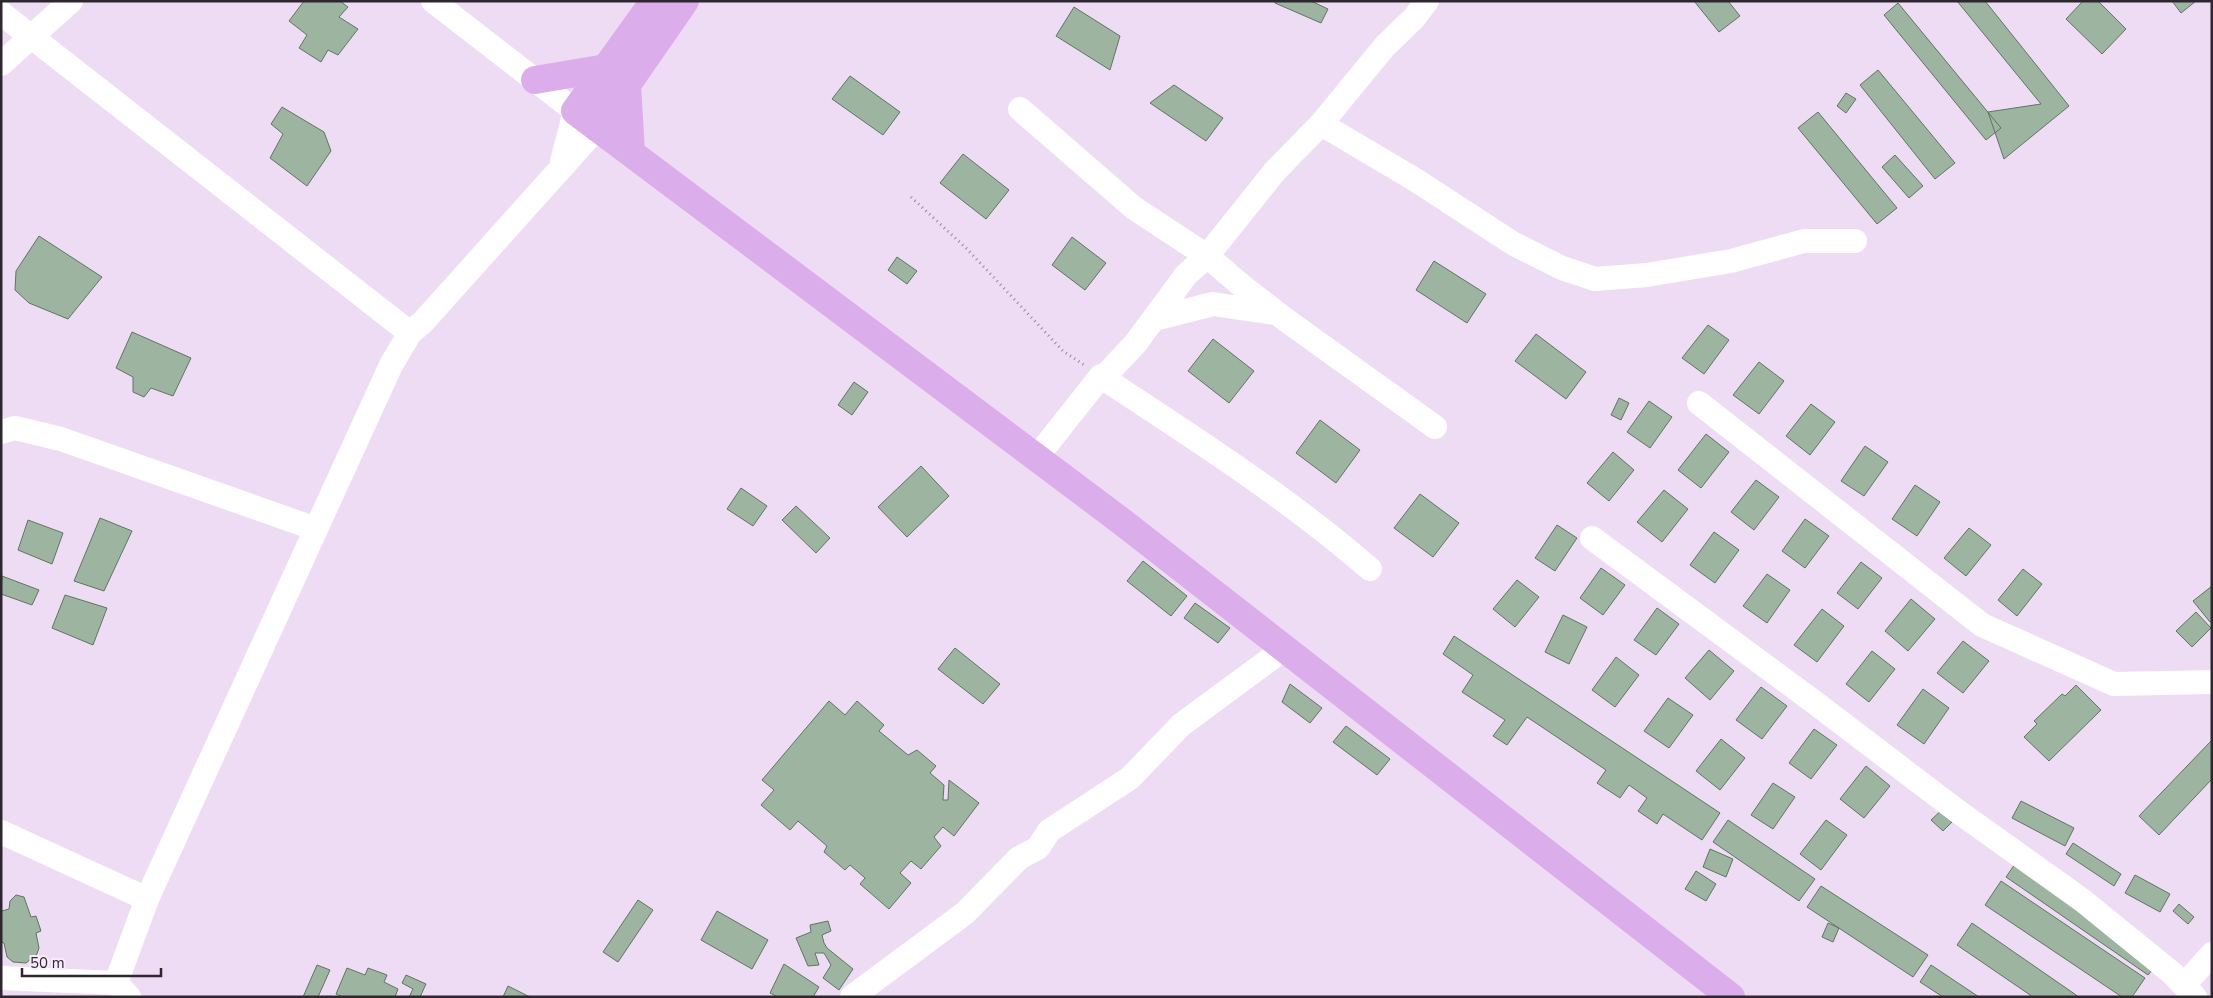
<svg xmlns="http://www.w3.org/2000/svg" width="2213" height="998" font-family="'Nunito Sans',sans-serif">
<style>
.building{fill:#9db4a0;stroke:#607562}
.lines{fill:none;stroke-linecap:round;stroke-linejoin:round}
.path{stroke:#958899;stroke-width:3;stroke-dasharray:1 4;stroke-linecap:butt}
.minor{stroke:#fff;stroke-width:24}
.major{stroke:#dcadeb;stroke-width:28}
</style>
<rect width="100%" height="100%" fill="#eedcf4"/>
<path class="building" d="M 304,1 L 340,1 L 348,7 L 339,17 L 358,29 L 338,55 L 328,50 L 321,62 L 299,48 L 307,35 L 289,21 Z
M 1275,1 L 1311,1 L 1328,9 L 1321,23 L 1275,3 Z
M 1694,1 L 1728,1 L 1740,16 L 1719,32 Z
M 1957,1 L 1985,1 L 2069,106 L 2004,159 L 1988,112 L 2041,104 Z
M 2083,1 L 2098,1 L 2126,29 L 2102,54 L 2066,19 Z
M 2172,1 L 2196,1 L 2181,13 Z
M 1898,3 L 2001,128 L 1986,140 L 1884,15 Z
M 1074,7 L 1120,36 L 1110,70 L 1056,36 Z
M 1878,70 L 1955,163 L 1935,179 L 1860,85 Z
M 850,76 L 900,112 L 883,135 L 832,99 Z
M 1174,85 L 1223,118 L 1206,141 L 1150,103 Z
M 1846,93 L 1856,99 L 1846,113 L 1837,106 Z
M 282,107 L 324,132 L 331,151 L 307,186 L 270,158 L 283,134 L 271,124 Z
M 1818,112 L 1897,208 L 1877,224 L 1798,128 Z
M 963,154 L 1009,190 L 986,219 L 940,183 Z
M 1895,155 L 1923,186 L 1909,198 L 1882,167 Z
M 39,236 L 102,277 L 68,319 L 29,303 L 15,290 L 16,271 Z
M 1072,237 L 1106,263 L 1085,290 L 1052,265 Z
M 897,257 L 917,271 L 907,284 L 888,270 Z
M 1434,261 L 1486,294 L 1467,323 L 1416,290 Z
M 1708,325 L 1729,340 L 1704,374 L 1682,358 Z
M 132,332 L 191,358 L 173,396 L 151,388 L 144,397 L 133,392 L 133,377 L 116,368 Z
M 1536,334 L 1586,372 L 1566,399 L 1515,361 Z
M 1213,339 L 1254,371 L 1229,403 L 1188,371 Z
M 1759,362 L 1784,381 L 1759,414 L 1733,395 Z
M 854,382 L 868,392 L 852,415 L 838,405 Z
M 1619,398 L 1629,403 L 1621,420 L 1611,415 Z
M 1649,401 L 1672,417 L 1650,448 L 1627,432 Z
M 1811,404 L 1835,422 L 1810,455 L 1786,436 Z
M 1320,420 L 1360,450 L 1336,483 L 1296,453 Z
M 1706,434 L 1729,452 L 1701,488 L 1678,470 Z
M 1865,446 L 1888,462 L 1864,496 L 1841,481 Z
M 1613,452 L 1634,470 L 1609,501 L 1587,483 Z
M 921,466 L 949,496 L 907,537 L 878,507 Z
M 1756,480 L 1779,497 L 1754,530 L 1731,512 Z
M 1915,485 L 1940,502 L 1917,536 L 1892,519 Z
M 741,488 L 767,506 L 753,526 L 727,509 Z
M 1664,490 L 1688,509 L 1662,542 L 1637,522 Z
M 1420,494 L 1459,523 L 1433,557 L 1394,528 Z
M 796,506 L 830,538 L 816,553 L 782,520 Z
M 100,518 L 132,531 L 104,591 L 74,581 Z
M 1805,519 L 1829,536 L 1805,568 L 1782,551 Z
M 28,520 L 63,533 L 52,564 L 18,550 Z
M 1557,525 L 1577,538 L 1555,571 L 1535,558 Z
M 1969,528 L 1991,545 L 1966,576 L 1944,558 Z
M 1714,532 L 1739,550 L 1715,583 L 1690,565 Z
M 1143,561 L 1187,596 L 1171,616 L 1127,581 Z
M 1861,562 L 1882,578 L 1858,609 L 1837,593 Z
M 1601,568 L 1625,585 L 1603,615 L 1580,598 Z
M 2023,569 L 2042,584 L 2017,616 L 1998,600 Z
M 1767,574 L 1790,590 L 1767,623 L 1743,606 Z
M 2,576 L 39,590 L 32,605 L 1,594 Z
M 1517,580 L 1539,597 L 1515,627 L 1493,609 Z
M 2212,586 L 2212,621 L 2210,622 L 2193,601 Z
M 65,595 L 107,608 L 93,645 L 52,628 Z
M 1911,599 L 1935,619 L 1908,651 L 1885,631 Z
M 1195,603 L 1230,628 L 1218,643 L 1184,618 Z
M 1657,608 L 1679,624 L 1656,655 L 1634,640 Z
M 1822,609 L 1844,626 L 1817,662 L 1794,645 Z
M 2196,612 L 2211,628 L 2192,647 L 2176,631 Z
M 1563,615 L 1587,627 L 1569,664 L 1545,652 Z
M 1454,636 L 1720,813 L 1702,840 L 1663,814 L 1657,824 L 1638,811 L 1647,798 L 1629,785 L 1620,798 L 1597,783 L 1606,770 L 1527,717 L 1507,745 L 1493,736 L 1505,720 L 1462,692 L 1473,675 L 1443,654 Z
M 1963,641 L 1989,661 L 1963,693 L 1937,673 Z
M 955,648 L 1000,684 L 983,704 L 938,669 Z
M 1709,650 L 1734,671 L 1710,700 L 1685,678 Z
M 1872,651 L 1895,669 L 1869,702 L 1846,684 Z
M 1616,657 L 1639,675 L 1615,707 L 1592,690 Z
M 1290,684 L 1322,708 L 1310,723 L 1282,702 Z
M 2076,685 L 2101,710 L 2049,761 L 2024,737 L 2037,724 L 2034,721 L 2062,694 L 2065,696 Z
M 1761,687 L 1787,706 L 1762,739 L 1736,720 Z
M 1923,689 L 1949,708 L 1924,744 L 1897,725 Z
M 1668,698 L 1693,715 L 1669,748 L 1644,731 Z
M 829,701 L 845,715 L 857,701 L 884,725 L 879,731 L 908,755 L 917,750 L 936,766 L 930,773 L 944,785 L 943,800 L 948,800 L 949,780 L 979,803 L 954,836 L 943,827 L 934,837 L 941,846 L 921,869 L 911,861 L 900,873 L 911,883 L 889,909 L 860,884 L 865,878 L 850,865 L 845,870 L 824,852 L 827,846 L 798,821 L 790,830 L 761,805 L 774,790 L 762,780 Z
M 1346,726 L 1390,759 L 1377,775 L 1333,742 Z
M 1814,729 L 1837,745 L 1811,779 L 1789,763 Z
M 1721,739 L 1745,758 L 1720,790 L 1696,771 Z
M 2212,740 L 2212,779 L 2159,835 L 2139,816 Z
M 1866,766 L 1890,786 L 1864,818 L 1840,799 Z
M 1773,783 L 1795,797 L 1773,829 L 1751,815 Z
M 2021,801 L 2074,828 L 2065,846 L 2012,818 Z
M 1945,807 L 1956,818 L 1943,831 L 1931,820 Z
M 1728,820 L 1815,879 L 1799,901 L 1713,842 Z
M 1826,820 L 1847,835 L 1821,870 L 1800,854 Z
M 2073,843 L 2121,874 L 2114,886 L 2066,854 Z
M 1710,849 L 1733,859 L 1726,877 L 1703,867 Z
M 2015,864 L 2158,963 L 2148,975 L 2006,877 Z
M 1696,871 L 1716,884 L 1706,901 L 1685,889 Z
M 2135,875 L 2170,894 L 2160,912 L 2125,893 Z
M 2001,881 L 2145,978 L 2132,997 L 2122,997 L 1985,905 Z
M 1821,886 L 1928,955 L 1913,977 L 1807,907 Z
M 16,895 L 24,897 L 31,917 L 36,916 L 41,931 L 36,933 L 39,948 L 37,954 L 26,963 L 13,962 L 7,957 L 4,943 L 1,942 L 1,908 L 2,911 L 9,909 L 10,901 Z
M 638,900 L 653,910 L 618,962 L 603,952 Z
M 2179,904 L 2194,917 L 2188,924 L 2173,911 Z
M 717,911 L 768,940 L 752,969 L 701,940 Z
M 828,921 L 831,931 L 822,935 L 824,943 L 827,948 L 853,969 L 839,990 L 823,978 L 831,965 L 824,953 L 815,953 L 819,965 L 808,966 L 796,938 L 811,932 L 810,925 Z
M 1828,923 L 1839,928 L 1833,942 L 1822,937 Z
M 1972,923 L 2079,997 L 2033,997 L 1957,945 Z
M 784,964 L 819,987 L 813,997 L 778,997 L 770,993 Z
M 317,965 L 330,970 L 318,997 L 303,997 Z
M 1931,965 L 1979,997 L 1943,997 L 1920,982 Z
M 347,968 L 365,975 L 368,968 L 387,975 L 384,982 L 398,989 L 395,997 L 343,997 L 336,994 Z
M 406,975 L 426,984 L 420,997 L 409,997 L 413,989 L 402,983 Z
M 508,986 L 530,997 L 503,997 Z"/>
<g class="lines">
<path class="path" d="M 911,197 L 966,248 L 1063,351 L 1084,365"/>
<path class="minor" d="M 433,1 L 575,111 L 562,162
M 1,13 L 410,333
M 1,64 L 71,1
M 1020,109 L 1134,208 L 1207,256 L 1242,286 L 1286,320 L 1435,427
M 1321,124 L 1414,179 L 1514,244 L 1562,268 L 1595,279 L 1647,275 L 1731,261 L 1804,241 L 1855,241
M 1154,319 L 1213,304 L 1274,313
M 1103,378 C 1194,438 1287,497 1370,569
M 1699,403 L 1982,625 L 2114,684 L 2212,682
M 1,432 L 15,428 L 61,439 L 316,529
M 1036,458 L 1101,376 L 1103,378 L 1135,344 L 1186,275 L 1207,256 L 1275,171 L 1321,124 L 1385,46 L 1414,18 L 1427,1
M 1592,538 L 1814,702 L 1956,810 L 2082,900 L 2172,973 L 2195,997
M 1,832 L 147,899
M 1,978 L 116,983
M 2184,985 L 2212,954
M 129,997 L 116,983 L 147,899 L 391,365 L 410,333 L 423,322 L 597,128
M 852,997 L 965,913 L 1019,858 L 1038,848 L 1049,831 L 1130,778 L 1181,725 L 1284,649"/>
<path class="major" d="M 654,1 L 575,111 L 1121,521 L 1731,997
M 535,80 L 606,68
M 627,84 L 631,153
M 597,128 L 685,1"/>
</g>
<rect width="2213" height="998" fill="none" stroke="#2e2730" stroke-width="5"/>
<path d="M22 968v8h139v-8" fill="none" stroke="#2e2730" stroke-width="2.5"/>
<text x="30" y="968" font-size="15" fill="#2e2730" stroke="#f9ebfe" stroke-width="4" paint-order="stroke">50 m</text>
</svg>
